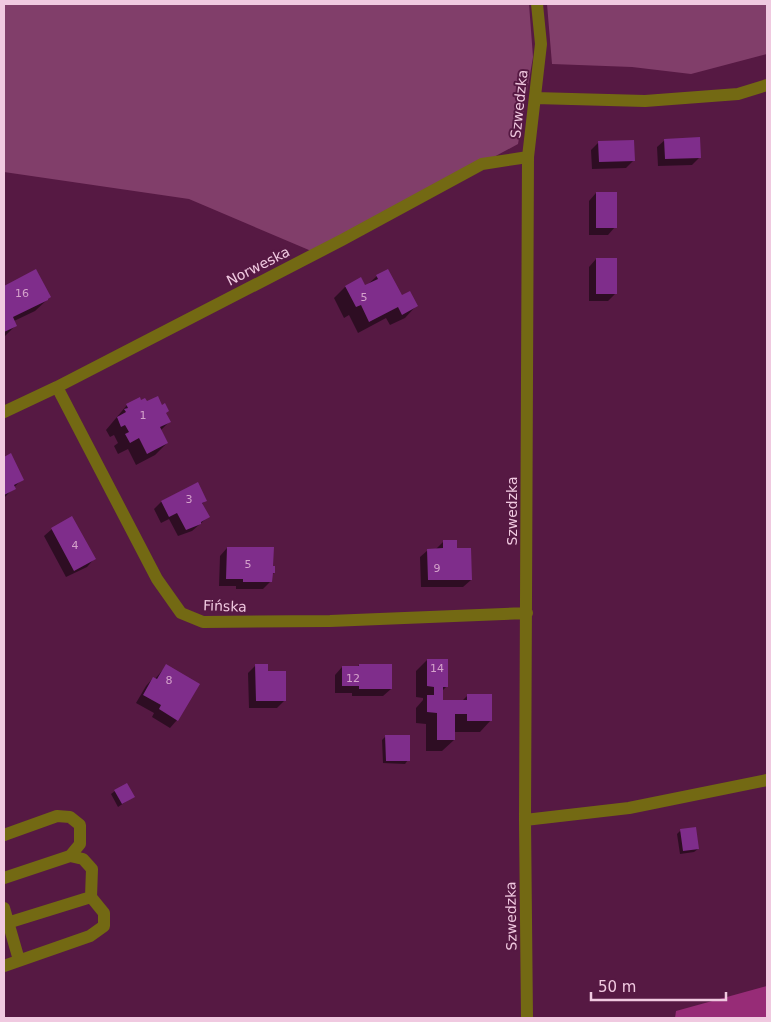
<svg xmlns="http://www.w3.org/2000/svg" width="771" height="1022" font-family="'DejaVu Sans',sans-serif">
<rect width="100%" height="100%" fill="#561943"/>
<path fill="#813e6a" d="M4 4H529L533 57 518 144 316 253 189 199 4 172Z
M547 4H767V54L691 74 632 67 552 64Z"/>
<path fill="#972c77" d="M767 986V1018H675L676 1011Z"/>
<path fill="#0007" d="M665 140 700 157 692 165 658 166 657 147Z
M599 142 634 160 626 168 592 169 591 150Z
M596 193 615 227 608 235H589V201Z
M596 259 615 294 608 301H589V267Z
M36 270 50 297 35 311 14 321 16 325 4 337V287Z
M377 276 401 297 416 306 405 318 390 325 386 318 358 333 349 315 344 318 334 298 345 287H365Z
M141 402 165 414 169 422 160 431 167 443 155 455 136 465 128 449 118 454 114 446 118 443 114 435 110 437 106 430 127 405Z
M10 455 22 479 4 498V458Z
M197 483 206 500 202 504 208 517 192 531 178 536 169 519 161 523 154 509 161 502Z
M52 529 94 559 87 567 66 577 44 536Z
M444 541 456 549 471 580 463 587H421L420 557 428 550 436 549Z
M227 548 271 567 274 573 271 575V581L263 589H236V586H219L220 556Z
M427 660 447 686 442 691V701H462L468 695 491 720 480 732H454V740L442 751H426V724L416 723V708L423 700V698L416 697V671Z
M256 665 267 672 285 700 277 708H249L248 673Z
M359 665 391 689 383 696H352V693H335V675L342 667H357Z
M166 666 177 720 170 728 152 717 154 713 136 703 146 686 153 678 155 679Z
M386 736 408 760 405 764 383 763 382 740Z
M115 791 133 797 118 807 111 794Z
M680 831 698 849 694 852 680 854 677 834Z"/>
<path fill="#7f2d8b" d="M700 137 701 158 665 159 664 139Z
M634 140 635 161 599 162 598 141Z
M596 192H617V228H596Z
M596 258H617V294H596Z
M36 269 51 297 48 299V300L13 317 17 326 4 332V286Z
M388 269 402 295 410 291 418 306 402 315 398 307 369 322 361 305 356 307 345 286 361 277 365 285 378 279 376 275Z
M158 396 162 405 165 403 169 411 166 413 171 422 160 427 168 443 147 454 139 438 130 443 125 434 129 432 125 425 121 427 117 417 126 412 124 409 128 408 126 404 140 397 141 400 145 398 147 401Z
M11 453 24 480 14 485 16 489 4 495V457Z
M198 482 207 501 202 503 210 517 201 522V524L186 530 177 513 169 517 161 501Z
M72 516 96 559 74 571 51 528Z
M443 540H457V548H471L472 580H428L427 549 443 548Z
M227 547H274L273 566H275V573H273L272 582H243V579H226Z
M427 659H448V687H443V700H467V694H492V721H467V714H455V740H437V713L427 712V695H434V687L427 686Z
M166 664 200 684 178 721 159 709 161 705 143 695 153 677 157 679Z
M255 664H268V671H286V701H256Z
M359 664H392V689H359V686H342V666H359Z
M385 735H410V761H386Z
M127 783 135 797 122 804 114 790Z
M696 827 699 849 683 851 680 829Z"/>
<g fill="none" stroke-linecap="round" stroke-linejoin="round">
<path stroke="#736913" stroke-width="12" d="M535 98 645 101 738 94 767 85
M57 387 157 579 181 613 203 622 330 621 527 613
M4 412 57 387 342 240 482 164 528 157
M525 820 629 808 767 780
M4 835 57 816 70 817 80 825V844L70 856 83 859 92 869 91 897
M4 878 70 856
M4 908 19 960
M4 924 91 897 104 913V926L90 936 4 966
M527 1018 525 820 528 157 541 44 537 4"/>
</g>
<g text-anchor="middle" stroke-width="4" stroke-linejoin="round" paint-order="stroke">
<g font-size="11" fill="#d4a2cb">
<text x="22" y="297">16</text>
<text x="364" y="301">5</text>
<text x="143" y="419">1</text>
<text x="189" y="503">3</text>
<text x="75" y="549">4</text>
<text x="248" y="568">5</text>
<text x="437" y="572">9</text>
<text x="437" y="672">14</text>
<text x="353" y="682">12</text>
<text x="169" y="684">8</text>
</g>
<g font-size="14" fill="#f0c9e0" stroke="#561943">
<text transform="translate(519 104) rotate(-84)" y="5">Szwedzka</text>
<text transform="translate(258 266) rotate(-27)" y="5">Norweska</text>
<text transform="translate(512 511) rotate(-90)" y="5">Szwedzka</text>
<text transform="translate(225 606) rotate(2)" y="5">Fińska</text>
<text transform="translate(511 916) rotate(-91)" y="5">Szwedzka</text>
</g>
</g>
<rect width="771" height="1022" fill="none" stroke="#f0c9e0" stroke-width="10"/>
<path d="M591 992v8h135v-8" fill="none" stroke="#f0c9e0" stroke-width="2.5"/>
<text x="598" y="992" font-size="15" fill="#f0c9e0" stroke="#561943" stroke-width="4" paint-order="stroke">50 m</text>
</svg>
